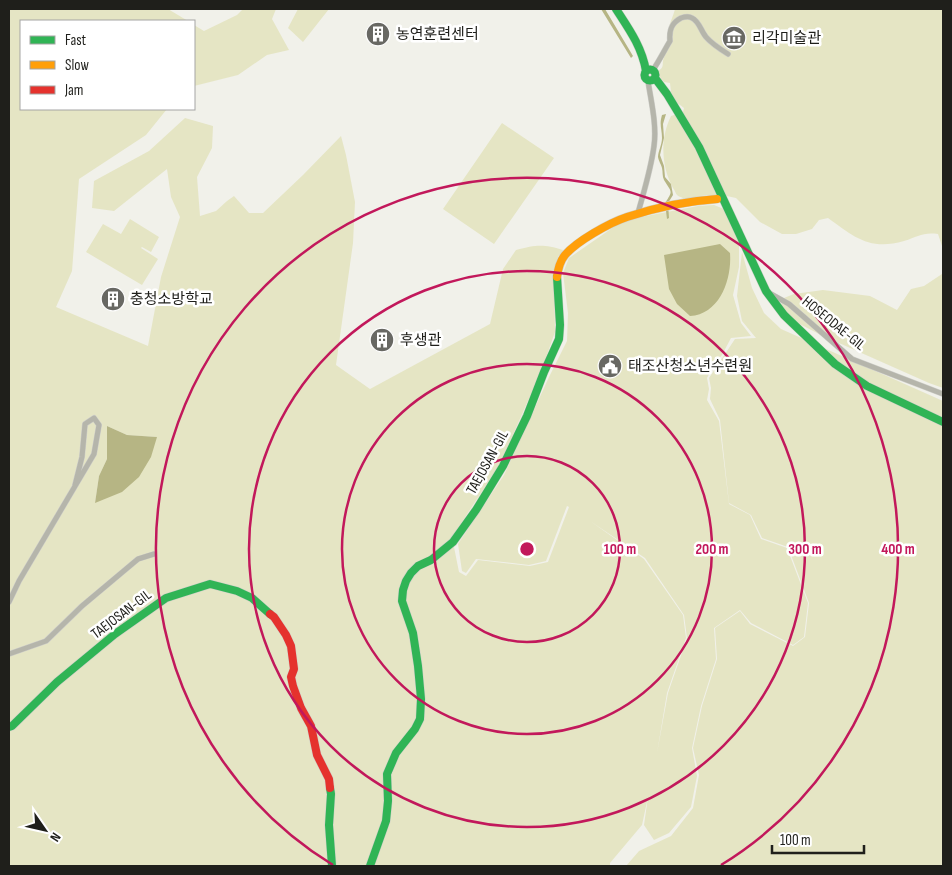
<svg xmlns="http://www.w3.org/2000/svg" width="952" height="875" font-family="'Sofia Sans Condensed','Noto Sans KR',sans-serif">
<rect width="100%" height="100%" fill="#f1f1ea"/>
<path fill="#e5e5c4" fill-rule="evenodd" d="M9 9H168L188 21H21V109H167L146 135 79 179 72 271 56 307 148 346 161 277 180 217 171 197 167 169 114 211 92 208 94 181 149 151 185 118 213 126 212 148 197 177 200 216 216 211 227 201 234 196 249 213H263L303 175 341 136 346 155 355 202 353 243 336 365 370 389 490 324 503 269 516 250C536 245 543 244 563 250L558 257 554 275 555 332 542 369 500 464 452 537 459 572 466 576 478 560 530 566 548 562 569 507 567 506 546 561 529 565 476 559 466 573 462 571 458 544 504 475 549 377 567 341 568 313 563 273 569 258 618 224 641 217 698 206 714 205 729 211 739 222V267L733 295 741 323 751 336 731 338 722 355 714 364 707 378 709 389 707 400 719 421 729 504 750 515 761 539 787 548 808 603 804 637 793 645 751 623 740 610 714 628 716 659 701 706 692 748 697 776 691 807 669 833 654 840 644 825 648 797 642 825 610 863V866H9ZM107 426 127 435 157 437 95 503 99 476 107 459ZM590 521 645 558 684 615 687 638 668 693 657 753 667 693 686 638 683 615 644 559Z
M243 9H276L272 19 289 50 267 55 238 75 194 86V25L204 31 237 15Z
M298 9H329L303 42 288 28Z
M675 9H943V249L938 234C922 232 918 237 904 241 870 251 854 237 828 218L819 220 812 229 796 234H782L760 222 736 198 722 195H707L684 199C682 197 679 197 677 195 675 193 675 190 673 188 661 166 660 138 671 116L683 112 684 108 676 102 672 101 670 83 664 82 656 72C666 67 661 65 664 57 665 53 668 49 671 45 663 34 672 21 675 9Z
M502 123 554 158 494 244 443 209Z
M130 219 159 237 151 252 142 247 141 248 158 259 142 285 86 252 103 224 121 234Z
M742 252 752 288 764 313 781 329 943 401V866H626L639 851 671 836 693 808 699 775 693 748 702 706 717 659 715 628 740 611 750 624 793 646 805 637 809 603 788 547 762 538 751 515 729 503 720 420 710 399 711 388 709 378 735 339 756 338 742 321 737 296Z
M943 271V388L929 383 821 335 788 318 779 309 784 298 794 294 823 290 870 296 897 310 911 289 924 286 942 274Z"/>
<path fill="#b6b584" d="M601 9H605L633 56 631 58Z
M666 114 663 124 664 138 660 155 664 166 665 177 671 184 673 195 668 203 669 218 667 219 665 203C674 190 671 192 664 180 662 176 663 172 662 168 661 164 659 162 658 157 658 151 662 145 662 138 662 129 659 125 662 115Z
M720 244 730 253C732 279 720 314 690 316L677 304 669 289 664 255Z
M107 426 127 435 157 437 151 457 139 477 122 492 95 503 99 476 107 459Z"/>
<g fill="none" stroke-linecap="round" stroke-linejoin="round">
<g stroke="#cfcfca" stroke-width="6">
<path id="street" d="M653 70C659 61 664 51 670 41 669 31 671 23 681 18 684 17 689 16 692 18 699 21 701 31 706 37 712 44 720 49 728 54
M638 213C644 191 651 169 654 146 657 125 651 101 648 81
M771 294 789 304 852 359 943 394
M9 602 19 581 94 454 99 425 94 418 85 424 82 457 75 485
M9 654 46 641 82 606 138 559 154 554"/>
</g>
<g stroke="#cfcfca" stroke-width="9">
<path id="fast" d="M616 9C629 29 642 47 646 71
M644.5 75a5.5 5.5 0 1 1 11 0a5.5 5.5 0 1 1-11 0Z
M655 78 667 94 699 147 766 291 784 315 835 364 867 386 943 422
M9 727 12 726 57 682 115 634 166 598 210 584 237 591 252 598 270 614
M330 788 331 794 329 825 332 866
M370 866 386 821 388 801 387 774 396 753 415 729 420 719 421 699 418 666 413 633 402 601 403 590 406 581 411 573 418 566 431 560 453 542 476 510 503 466 527 416 544 372 559 339 560 325 557 277"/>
</g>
<g stroke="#cfcfca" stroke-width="9">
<path id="slow" d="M557 277C558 269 560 261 565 255 577 241 609 223 627 217 654 208 688 201 717 199"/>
</g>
<g stroke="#cfcfca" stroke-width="9">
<path id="jam" d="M270 614 274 617 286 635 291 646 294 669 291 677 293 686 301 708 311 726 317 755 329 779 330 788"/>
</g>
<use href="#street" stroke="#b5b5ab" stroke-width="5"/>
<use href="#fast" stroke="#30b455" stroke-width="8"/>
<use href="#slow" stroke="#ff9f0a" stroke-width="8"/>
<use href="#jam" stroke="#e5322d" stroke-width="8"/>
</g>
<g fill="none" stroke="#c2185b" stroke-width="2.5">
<circle cx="527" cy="549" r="93"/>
<circle cx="527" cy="549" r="185"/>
<circle cx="527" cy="549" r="278"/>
<path d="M333 865A371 371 0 1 1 721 865"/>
</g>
<defs>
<g id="building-disc" transform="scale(1.25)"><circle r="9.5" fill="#686863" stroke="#fff"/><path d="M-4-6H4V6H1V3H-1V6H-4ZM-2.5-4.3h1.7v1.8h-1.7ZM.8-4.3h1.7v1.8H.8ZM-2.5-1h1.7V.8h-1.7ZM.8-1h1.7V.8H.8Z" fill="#fff"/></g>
<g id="museum-disc" transform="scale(1.25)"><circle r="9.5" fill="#686863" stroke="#fff"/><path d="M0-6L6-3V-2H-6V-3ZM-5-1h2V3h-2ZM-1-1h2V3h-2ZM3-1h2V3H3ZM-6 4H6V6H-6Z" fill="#fff"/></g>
<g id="civic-disc" transform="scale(1.25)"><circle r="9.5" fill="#686863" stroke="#fff"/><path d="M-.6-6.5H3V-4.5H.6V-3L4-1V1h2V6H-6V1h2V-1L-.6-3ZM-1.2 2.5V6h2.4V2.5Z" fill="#fff"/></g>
</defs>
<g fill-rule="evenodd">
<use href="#building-disc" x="378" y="34"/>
<use href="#museum-disc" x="734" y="38"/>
<use href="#building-disc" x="113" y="299"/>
<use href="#building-disc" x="382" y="340"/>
<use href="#civic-disc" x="610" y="366"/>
</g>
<g text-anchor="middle" stroke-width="5" stroke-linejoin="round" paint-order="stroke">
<g font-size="15" fill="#1f1f1b" stroke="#fff" text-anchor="start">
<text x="396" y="39">농연훈련센터</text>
<text x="752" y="43">리각미술관</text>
<text x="130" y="304">충청소방학교</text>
<text x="400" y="345">후생관</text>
<text x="628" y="371">태조산청소년수련원</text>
</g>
<g font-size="15" fill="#1f1f1b" stroke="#fff">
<text transform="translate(834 323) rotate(39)" y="5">HOSEODAE-GIL</text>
<text transform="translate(487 462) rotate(-61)" y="5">TAEJOSAN-GIL</text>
<text transform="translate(121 614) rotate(-37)" y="5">TAEJOSAN-GIL</text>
</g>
</g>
<circle cx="527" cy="549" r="8" fill="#c2185b" stroke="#fff" stroke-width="2.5"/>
<g font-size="15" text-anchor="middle" font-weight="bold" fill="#c2185b" stroke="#fff" stroke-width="5" stroke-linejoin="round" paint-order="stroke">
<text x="620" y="554">100 m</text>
<text x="712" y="554">200 m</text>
<text x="805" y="554">300 m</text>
<text x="898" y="554">400 m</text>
</g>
<rect width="952" height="875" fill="none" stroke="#1f1f1b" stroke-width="20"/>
<rect x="20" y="20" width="175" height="90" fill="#ffffff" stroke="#a5a5a4"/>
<rect x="30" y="36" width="25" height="8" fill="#30b455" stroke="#a5a5a4"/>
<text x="65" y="45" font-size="15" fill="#1f1f1b">Fast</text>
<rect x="30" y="61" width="25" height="8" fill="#ff9f0a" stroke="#a5a5a4"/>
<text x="65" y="70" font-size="15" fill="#1f1f1b">Slow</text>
<rect x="30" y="86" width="25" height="8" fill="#e5322d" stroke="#a5a5a4"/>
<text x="65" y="95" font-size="15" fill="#1f1f1b">Jam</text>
<g transform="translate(45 830) rotate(124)" stroke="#ffffff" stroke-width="4" paint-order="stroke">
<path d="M0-4L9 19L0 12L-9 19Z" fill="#1f1f1b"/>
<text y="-8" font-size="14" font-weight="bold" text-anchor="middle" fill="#1f1f1b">N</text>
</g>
<path d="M772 845v8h92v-8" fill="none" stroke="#1f1f1b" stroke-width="2.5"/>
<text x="780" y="845" font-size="15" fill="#1f1f1b" stroke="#ffffff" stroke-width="4" paint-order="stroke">100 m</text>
</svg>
